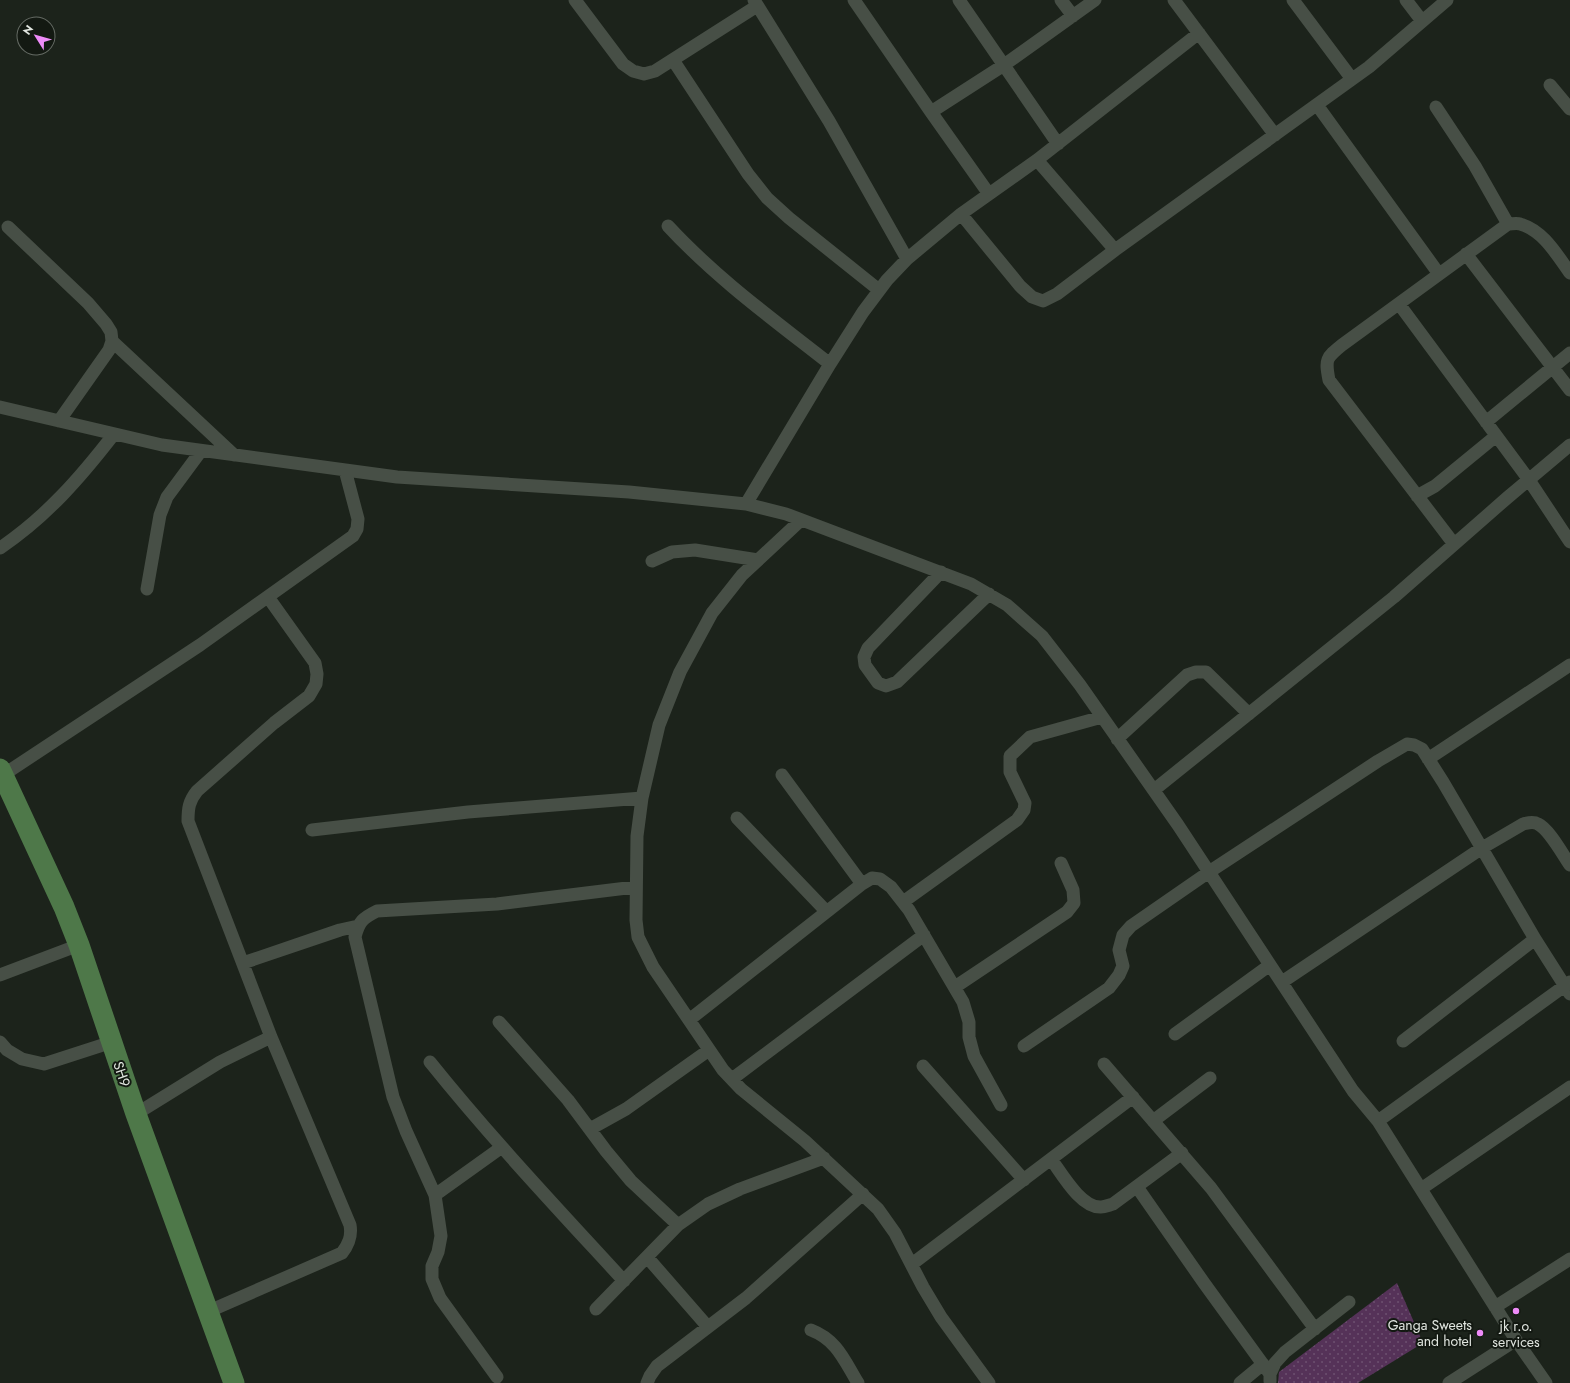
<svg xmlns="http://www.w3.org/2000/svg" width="1570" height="1383" font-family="Jost,sans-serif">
<defs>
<pattern id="park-dots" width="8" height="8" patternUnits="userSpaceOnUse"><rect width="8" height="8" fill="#553258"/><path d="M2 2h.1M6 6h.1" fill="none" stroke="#6d5070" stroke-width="1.8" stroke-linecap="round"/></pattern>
</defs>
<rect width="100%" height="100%" fill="#1c231b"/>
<path fill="url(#park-dots)" d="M1397 1283 1423 1343 1358 1383H1278L1279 1372Z"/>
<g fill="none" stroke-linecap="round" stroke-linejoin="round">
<path stroke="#474f46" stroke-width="13" d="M575 0 623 64 633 71 644 74 655 71 757 6
M754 0 829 121 907 259
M854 0 931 112 989 194
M959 0 1058 144
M1061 0 1073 16
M1174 0 1275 135
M1293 0 1352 79
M1406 0 1422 21
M673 60 748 174 767 198 789 218 879 290
M1550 85 1570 109
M1317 105 1439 274
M1436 107 1475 166 1508 224
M931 112 1004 65 1095 0
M1037 160 1199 33
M961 214 1020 286 1032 297 1043 301 1057 294 1115 250
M668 226C716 278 774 320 830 364
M8 227 88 303 106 324 111 332 112 341 109 350 59 421
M1466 254 1570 390
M1399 304 1529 480 1570 542
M112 341 234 455
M0 407 162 445 397 477 629 492 746 504 786 514 971 584 1007 605 1042 636 1080 685 1178 825 1353 1091 1378 1121 1516 1340 1546 1383
M1486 422 1570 353
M1417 496 1435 486 1496 436
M746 504 830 364 863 312 887 280 907 259 961 214 1037 160 1115 250 1369 67 1447 0
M801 520 742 575 712 613 680 672 659 725 642 798 637 836 636 920 638 937 653 967 723 1070 741 1089 805 1141 878 1209 895 1233 923 1287 941 1317 989 1383
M1454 544 1329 380C1325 359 1326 358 1342 345L1508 224C1512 224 1517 223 1520 224 1543 230 1557 255 1570 273
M0 548C46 517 80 478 114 434
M652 561 672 552 695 550 758 560
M941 572 868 648 864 657 865 665 878 683 886 686 897 682 989 594
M147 589 160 515 167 497 201 451
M1117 739 1187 675 1196 672H1206L1249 714
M1428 759 1570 665
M782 775 862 884
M0 777 200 645 353 536 357 529 358 519 345 470
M1154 790 1394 597 1507 498 1570 445
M737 818 826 911
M312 830 468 812 642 798
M903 902 1017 820 1024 810 1025 803 1010 772V756L1030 737 1102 717
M1535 939 1570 994
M243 963 340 930 358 926
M0 975 79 945
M1282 982 1482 848 1523 824C1528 823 1533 821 1538 824 1549 829 1563 855 1570 865
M955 987 1067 912 1074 903 1073 890 1061 863
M689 1020 862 884 872 878 880 879 891 887 909 910 963 1002 969 1022V1037L974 1056 1001 1105
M499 1022 568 1100 606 1151 631 1181 678 1225
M1175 1034 1270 965
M0 1042 7 1050 22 1059 44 1064 112 1042
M1024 1046 1109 988 1119 975 1123 966 1119 950 1123 935 1131 926 1209 872 1378 761 1407 744 1414 745 1422 749 1443 782 1535 939 1403 1041
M430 1062C491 1138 558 1209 624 1281
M1104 1064 1211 1188 1315 1329
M923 1066 1024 1180
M732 1079 924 935
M136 1114 220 1062 271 1037
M1153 1121 1210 1078
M1378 1121 1570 982
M590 1129 626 1109 709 1050
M1051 1159C1062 1174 1081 1208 1101 1207 1105 1207 1109 1205 1113 1204L1182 1153
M1137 1187 1204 1283 1270 1374
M1421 1189 1570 1087
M435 1195 502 1147
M647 1257 708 1327
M912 1264 1133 1097
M1495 1307 1570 1259
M596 1309 678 1225 708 1204 740 1189 824 1158
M207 1312 342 1253C349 1244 352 1236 350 1225L271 1037 188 821C188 808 189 801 197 791L274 723 309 696 316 684 317 674 315 663 268 597
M811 1330C837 1340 844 1360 858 1383
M497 1377 440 1298 432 1279V1266L438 1252 441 1236 435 1195 406 1131 393 1097 355 937C359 921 363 918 377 911L497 904 635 887
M1270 1381V1374L1275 1363 1285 1352 1349 1302
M647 1383 650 1376 657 1366 746 1298 863 1194
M1240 1383 1263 1364
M1449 1383 1516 1340"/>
<path stroke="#4e7849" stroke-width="21" d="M0 769 64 907 79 945 136 1114 234 1383"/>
</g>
<g fill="#ee8bf8" stroke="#131912" stroke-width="1.5">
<circle cx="1516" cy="1311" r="4"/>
<circle cx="1480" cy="1333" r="4"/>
</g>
<g text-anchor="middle" stroke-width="4" stroke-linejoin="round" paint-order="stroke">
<g font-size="14" fill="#e0e5df" stroke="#131912">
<text transform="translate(122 1074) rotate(71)" y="5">SH9</text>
</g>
<g font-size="14" fill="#e0e5df" stroke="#131912" text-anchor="end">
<text x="1472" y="1330">Ganga Sweets<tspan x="1472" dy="16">and hotel</tspan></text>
<text x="1516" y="1331" text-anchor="middle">jk r.o.<tspan x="1516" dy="16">services</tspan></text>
</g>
</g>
<g transform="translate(36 36) rotate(307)"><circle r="19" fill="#131912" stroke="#656b64"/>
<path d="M0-3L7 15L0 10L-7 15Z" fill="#ee8bf8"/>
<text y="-6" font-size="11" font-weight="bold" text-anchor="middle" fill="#e0e5df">N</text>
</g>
</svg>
